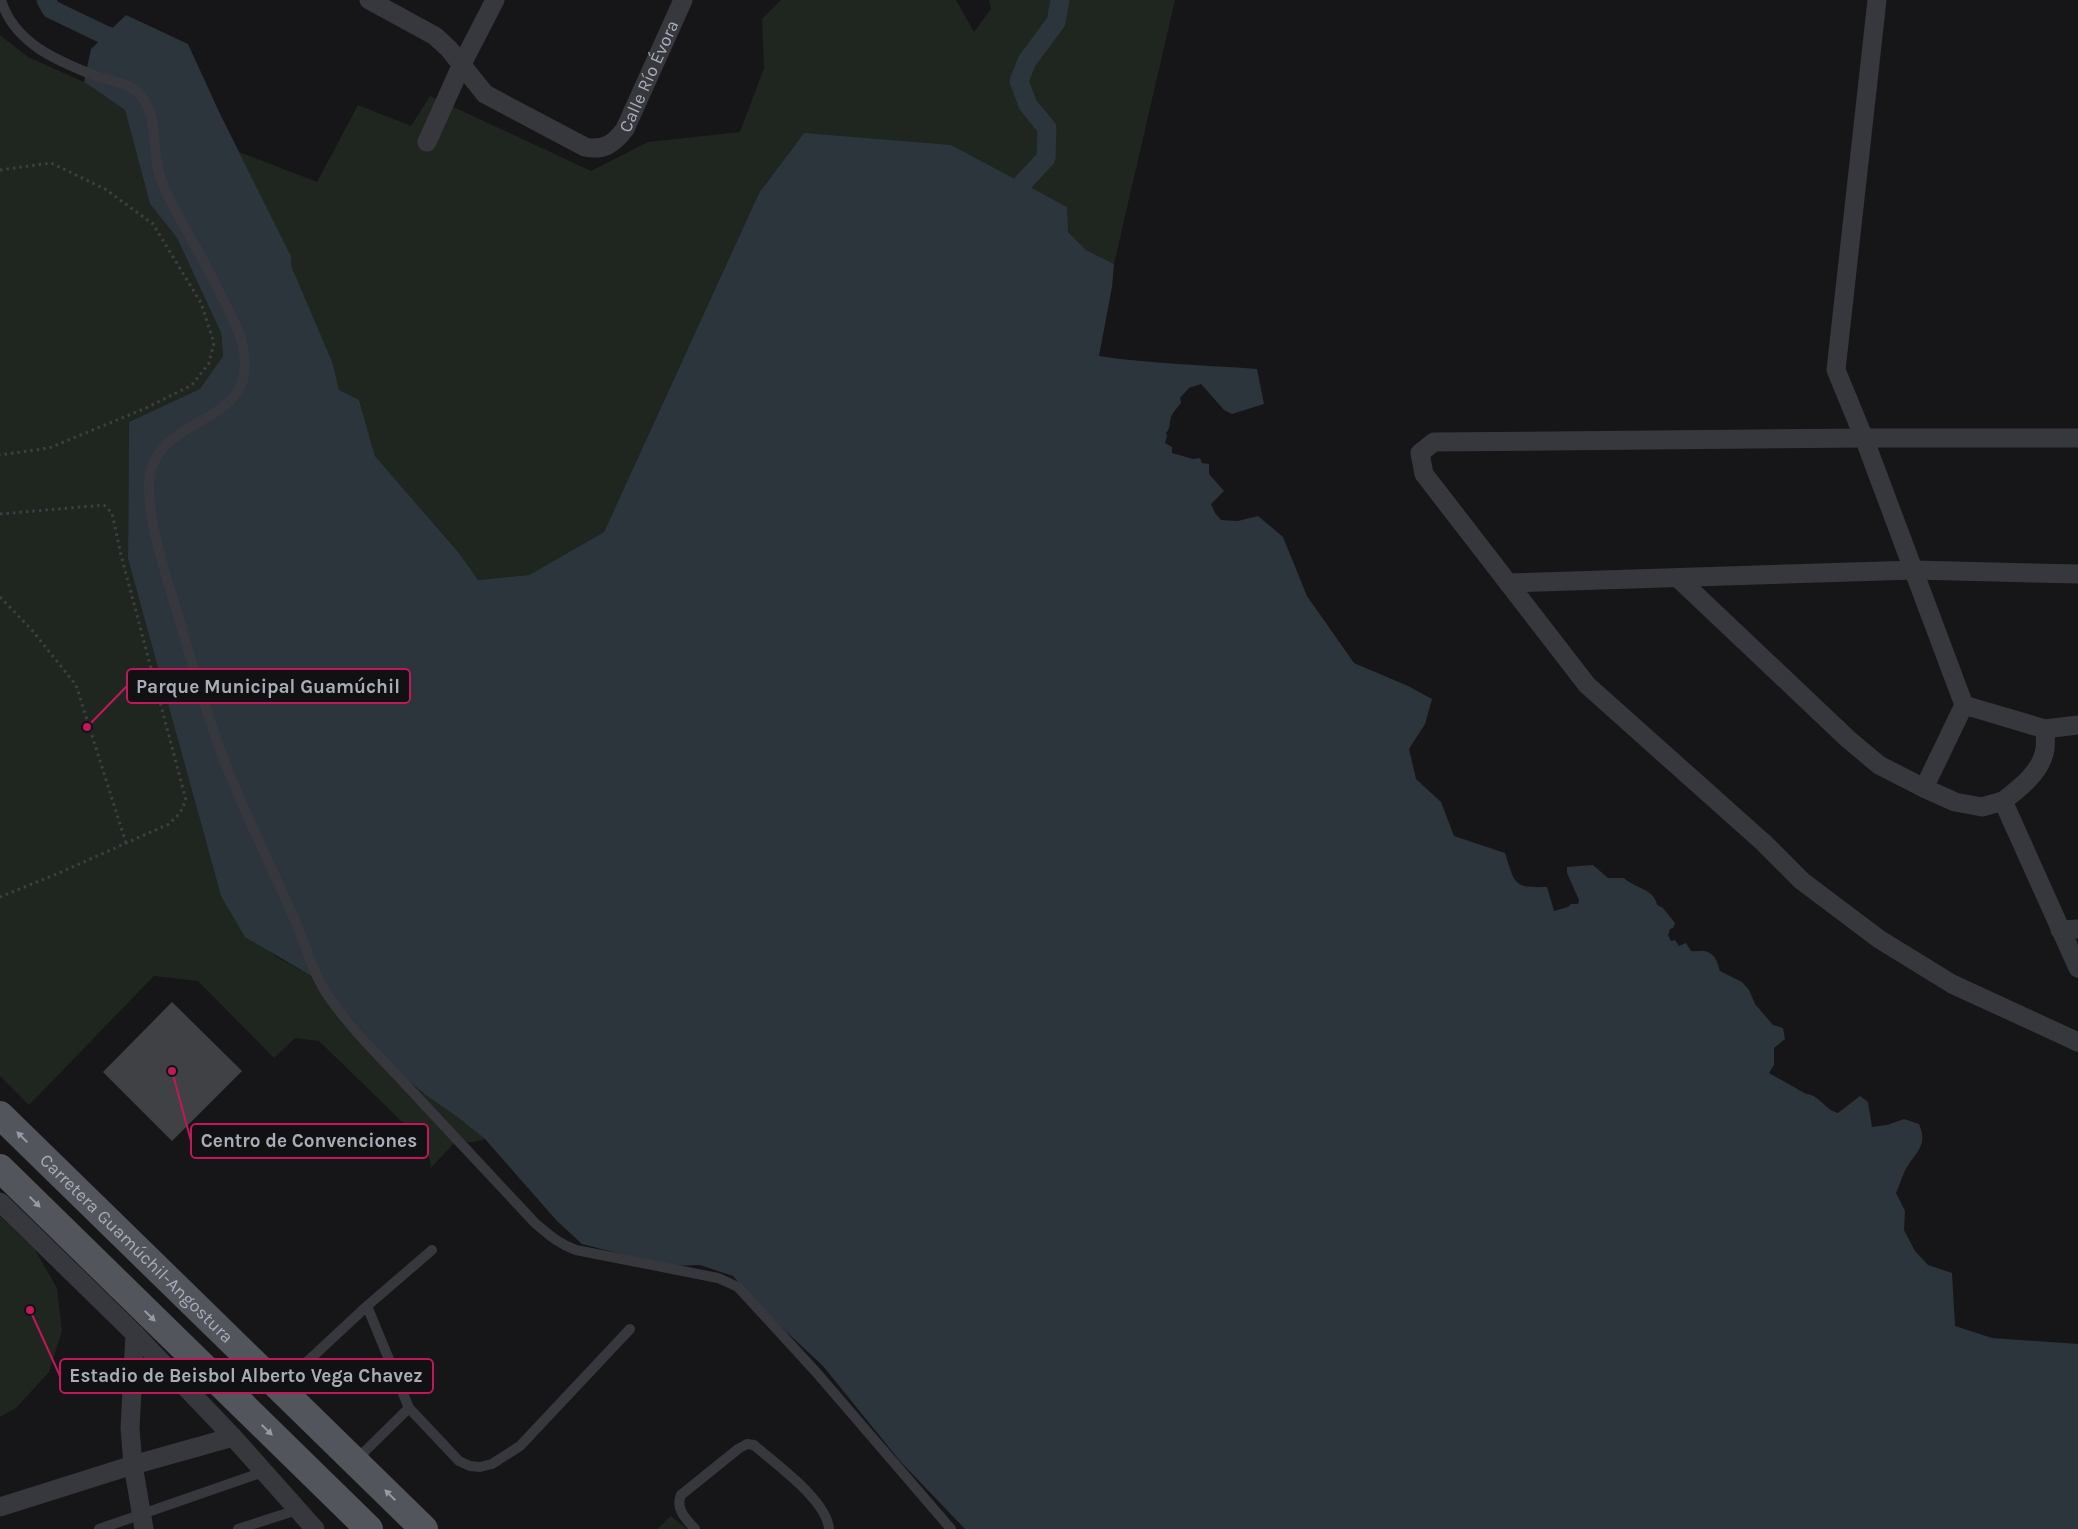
<svg xmlns="http://www.w3.org/2000/svg" width="2078" height="1529" font-family="Karla,sans-serif">
<rect width="100%" height="100%" fill="#161618"/>
<path fill="#1e261f" d="M781 0H956L974 32 991 9 989 0H1175L1114 264 1086 250 1068 232 804 133 759 193 604 532 529 575 477 580 459 553 375 456 359 400 326 383 295 323 291 256 239 152 317 182 358 105 411 126 430 96 591 171 648 142 740 132 764 68 762 19Z
M0 35 28 57 84 82 125 110 150 204 177 238 221 333 223 356 200 390 129 422 128 559 221 896 275 956 313 977 340 1005 398 1072 427 1096 456 1116 485 1139 474 1142 454 1143 431 1168 427 1146 319 1041 295 1038 274 1058 198 981 154 976 29 1105 0 1076Z
M0 1216 35 1250 57 1288 62 1331 49 1372 16 1408 0 1417Z
M671 1516 687 1529H657Z"/>
<path fill="#2c353c" d="M126 15 188 44 220 114 291 256 295 323 326 383 359 400 375 456 459 553 478 580 529 575 604 532 759 193 804 133 951 145 1067 207 1068 232 1086 250 1114 264 1112 287 1099 356C1151 364 1205 365 1257 369L1264 404 1232 414 1224 410 1201 384 1189 388 1180 398 1181 403C1177 408 1173 412 1171 417 1169 424 1171 427 1166 433L1167 436 1165 443 1172 447V453L1193 459 1200 458 1202 463 1209 464V474L1224 491 1211 504 1215 513 1221 520 1238 521 1258 516 1283 537 1307 596 1354 663 1408 686 1432 699 1425 724 1409 749 1416 779 1441 802 1454 836 1505 853C1515 884 1513 888 1547 887L1554 911 1568 907 1571 904H1578L1579 900 1567 873V867L1593 865 1608 878H1624C1634 888 1655 889 1657 905L1663 908 1675 923 1673 928 1670 929 1668 935 1671 941 1675 940 1679 946 1686 943 1691 951C1696 952 1700 950 1705 951 1716 954 1717 962 1720 971L1742 982 1749 990 1755 1004 1773 1025 1783 1028 1785 1039 1774 1048V1065L1769 1073 1806 1094C1820 1095 1825 1110 1838 1113L1860 1096 1868 1102 1872 1127 1887 1125 1904 1119 1919 1124C1928 1145 1917 1151 1907 1167 1902 1175 1900 1185 1896 1193L1905 1211 1904 1230 1915 1251 1928 1265 1952 1273 1955 1326 1992 1338 2078 1344V1529H965L900 1461 823 1366 764 1311 733 1276 700 1265 668 1266 582 1244 557 1221 485 1139 456 1116 427 1096 398 1072 340 1005 313 977 245 937 221 896 128 559 129 422 200 389 223 356 221 333 177 238 150 204 125 110 84 82 91 49Z"/>
<g fill="none" stroke-linecap="round" stroke-linejoin="round">
<path stroke="#2c353c" stroke-width="19" d="M46 0 51 9 105 35 130 43
M1006 201 1046 158 1047 128 1028 105 1019 81 1027 61 1056 22 1060 0
M283 271 323 365 334 409"/>
</g>
<path fill="#404145" d="M172 1002 242 1071 172 1141 103 1072Z"/>
<g fill="none" stroke-linecap="round" stroke-linejoin="round">
<path stroke="#3d3f44" stroke-width="3" stroke-dasharray="2.5 4" stroke-linecap="butt" d="M0 170 51 163 105 189 153 224 201 303 214 343 209 363 192 385 146 408 49 448 0 455
M0 514 104 505 112 513 121 555 186 800 180 813 169 824 59 873 0 897
M0 597 31 629 76 685 126 843"/>
<path stroke="#37383d" stroke-width="10" d="M1 0C14 43 57 61 96 76 109 81 126 82 137 92 160 112 151 150 160 176 169 202 184 226 197 249 208 269 218 289 228 309 232 318 237 327 240 336 271 433 150 407 149 486 149 525 165 572 176 609 189 652 201 695 216 738 237 799 267 856 293 916 305 942 312 973 329 997 352 1030 381 1058 408 1087 450 1132 493 1178 535 1223 549 1235 559 1244 576 1250L718 1278 738 1287 816 1372 951 1529
M367 1306 409 1408 459 1461 470 1466 480 1467 492 1464 520 1446 630 1329
M280 1387 367 1306 432 1250
M356 1460 409 1408
M99 1529 263 1472
M238 1529 297 1510
M695 1529C686 1519 675 1509 681 1495L738 1449 747 1444 754 1445C775 1464 827 1500 829 1529"/>
<g stroke="#37383d" stroke-width="19">
<path id="s1" d="M369 0 435 36 449 49 485 94 585 147C603 151 614 144 625 129L683 0"/>
<path d="M1877 0 1836 370 1864 438 1964 705 1924 788 1955 802 1982 807 2003 801 2078 968"/>
<path d="M427 142 462 64 495 0"/>
<path d="M2078 438H1864L1434 442 1420 453 1424 474 1587 685 1764 843 1802 881 1879 939 1952 984 2078 1042"/>
<path d="M1678 578 1848 739 1879 765 1924 788"/>
<path d="M1508 583 1914 570 2078 574"/>
<path d="M1964 705 2045 729 2078 725"/>
<path d="M2003 801C2020 788 2042 771 2045 749 2046 743 2045 735 2045 729"/>
<path d="M2060 930 2078 929"/>
<path d="M0 1202 135 1334 233 1437 315 1529"/>
<path d="M135 1334 130 1428 133 1465 144 1529"/>
<path d="M0 1507 133 1465 233 1437"/>
</g>
<g stroke="#53555c" stroke-width="28">
<path id="s2" d="M0 1115 424 1529"/>
<path d="M0 1168 369 1529"/>
</g>
</g>
<defs><path id="oneway-solid" d="M-6-.8H1V-3.2L6.5 0L1 3.2V.8H-6Z" transform="scale(1.25)"/></defs>
<g fill="#979ba6">
<use href="#oneway-solid" transform="translate(22 1137) rotate(-135)"/>
<use href="#oneway-solid" transform="translate(35 1202) rotate(45)"/>
<use href="#oneway-solid" transform="translate(150 1316) rotate(44)"/>
<use href="#oneway-solid" transform="translate(267 1430) rotate(44)"/>
<use href="#oneway-solid" transform="translate(390 1495) rotate(-135)"/>
</g>
<g text-anchor="middle" stroke-width="4.5" stroke-linejoin="round" paint-order="stroke">
<g font-size="18" fill="#a8adb8" stroke="#111113">
<text dy="6" stroke="none"><textPath href="#s1" startOffset="370">Calle Río Évora</textPath></text>
<text dy="6" stroke="none"><textPath href="#s2" startOffset="191">Carretera Guamúchil-Angostura</textPath></text>
</g>
</g>
<path fill="none" stroke="#c2185b" stroke-width="2" d="M87 727L127 686M172 1071L191 1141M30 1310L60 1376"/>
<g fill="#c2185b" stroke="#111113" stroke-width="2">
<circle cx="87" cy="727" r="5"/>
<circle cx="172" cy="1071" r="5"/>
<circle cx="30" cy="1310" r="5"/>
</g>
<g fill="#111113" stroke="#c2185b" stroke-width="2">
<rect x="127" y="669" width="283" height="34" rx="5"/>
<rect x="191" y="1124" width="237" height="34" rx="5"/>
<rect x="60" y="1359" width="373" height="34" rx="5"/>
</g>
<g font-size="19" text-anchor="middle" font-weight="bold" fill="#a8adb8">
<text x="268" y="693">Parque Municipal Guamúchil</text>
<text x="309" y="1147">Centro de Convenciones</text>
<text x="246" y="1382">Estadio de Beisbol Alberto Vega Chavez</text>
</g>
</svg>
